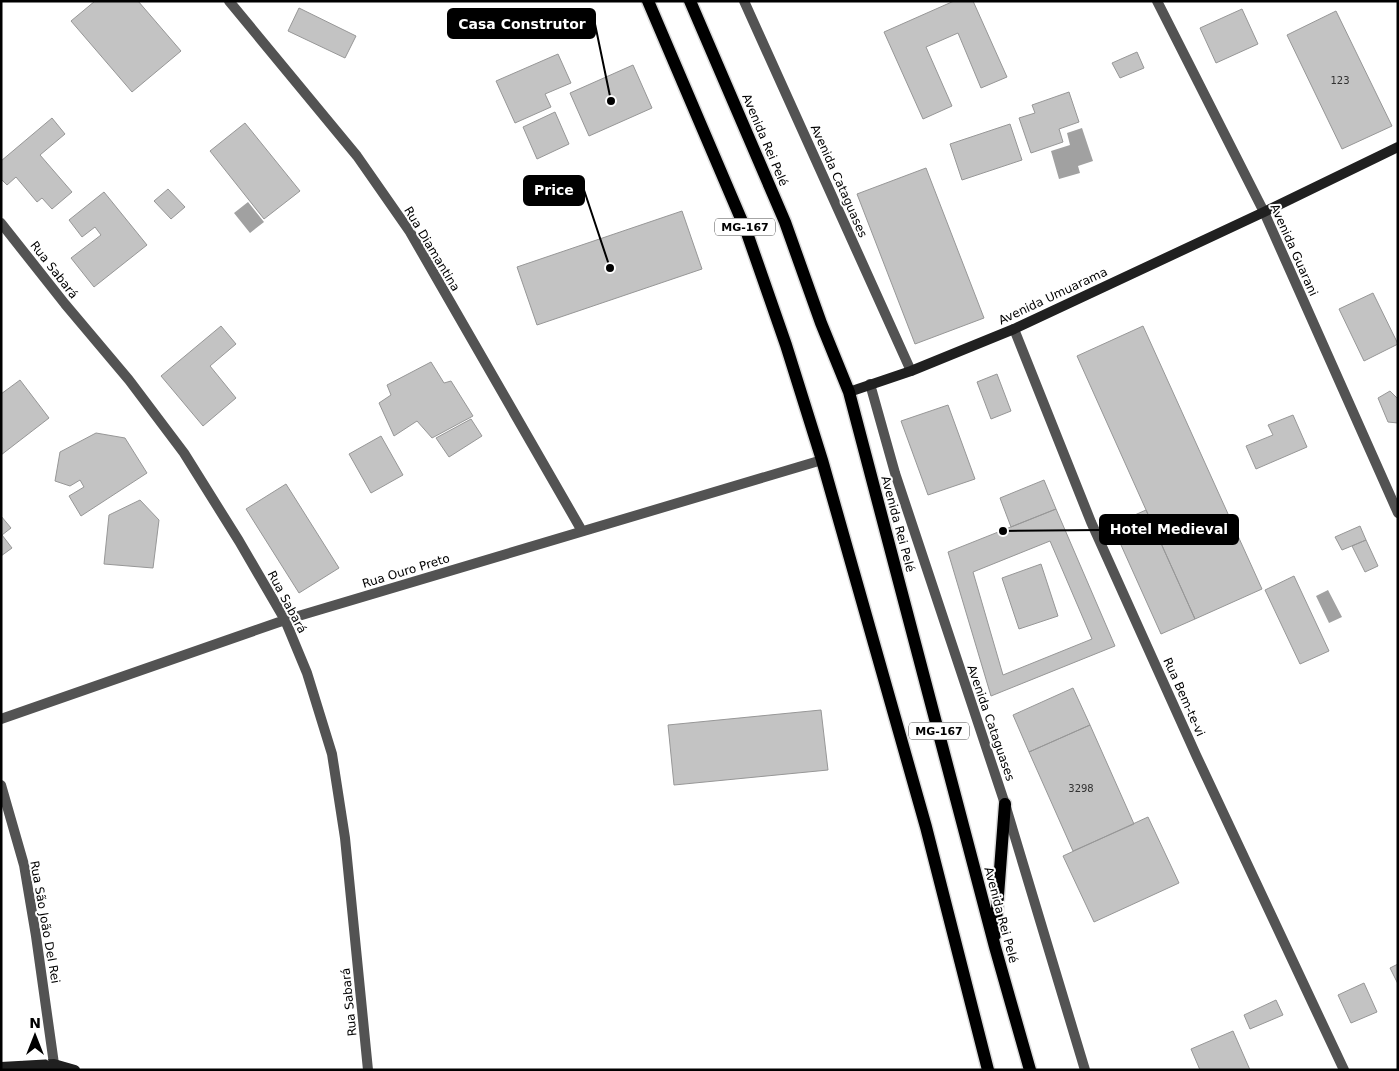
<svg xmlns="http://www.w3.org/2000/svg" width="1399" height="1071" font-family="'DejaVu Sans',sans-serif">
<rect width="100%" height="100%" fill="#fff"/>
<path fill="#a1a1a1" d="M1082 128 1093 161 1078 166 1080 173 1059 179 1051 151 1070 145 1067 133Z
M248 202 264 222 250 233 234 213Z
M1328 590 1342 617 1329 623 1316 596Z"/>
<path fill="#c3c3c3" stroke="#979797" fill-rule="evenodd" d="M95 1H138L181 51 132 92 71 21Z
M954 1H973L1007 77 981 88 958 33 926 47 952 106 923 119 884 32Z
M299 8 356 36 345 58 288 31Z
M1242 9 1258 44 1216 63 1200 28Z
M1336 11 1392 126 1342 149 1287 35Z
M1137 52 1144 68 1120 78 1112 63Z
M558 54 571 83 545 94 551 107 515 123 496 81Z
M633 65 652 108 589 136 570 93Z
M1069 92 1079 122 1059 129 1063 142 1031 153 1019 118 1035 113 1032 105Z
M555 112 569 144 537 159 523 127Z
M52 118 65 134 40 155 72 192 52 209 42 198 37 202 16 177 7 185 1 179V161Z
M245 123 300 191 264 219 210 151Z
M1010 124 1022 160 962 180 950 144Z
M926 168 984 318 915 344 857 194Z
M168 189 185 207 171 219 154 201Z
M104 192 147 245 94 287 71 258 101 235 95 227 82 237 69 220Z
M682 211 702 269 537 325 517 267Z
M1373 293 1398 344 1364 361 1339 309Z
M221 326 236 344 210 366 236 398 203 426 161 376Z
M1143 326 1262 589 1195 619 1077 356Z
M431 362 444 383 451 381 473 416 432 438 417 421 394 436 379 403 391 395 387 385Z
M997 374 1011 411 991 419 977 382Z
M20 380 49 418 1 455V394Z
M1390 391 1398 399V423L1388 422 1378 398Z
M948 405 975 479 928 495 901 421Z
M1293 415 1307 447 1256 469 1246 446 1273 435 1268 425Z
M471 419 482 436 449 457 436 438Z
M96 433 125 438 147 473 81 516 69 496 84 487 80 480 70 486 55 481 60 452Z
M381 436 403 475 371 493 349 454Z
M1044 480 1056 509 1011 527 1000 498Z
M286 484 339 568 299 593 246 509Z
M140 500 159 520 153 568 104 564 109 515Z
M1056 509 1115 646 991 696 948 552ZM1050 541 1092 639 1003 675 973 572Z
M1146 510 1195 619 1161 634 1112 525Z
M1 516 11 528 2 535 12 548 1 556Z
M1360 526 1366 540 1342 550 1335 537Z
M1366 540 1378 566 1365 572 1352 546Z
M1041 564 1058 616 1019 629 1002 578Z
M1294 576 1329 651 1300 664 1265 590Z
M1073 688 1090 725 1029 752 1013 715Z
M821 710 828 770 674 785 668 725Z
M1090 725 1134 824 1073 851 1029 752Z
M1148 817 1179 883 1094 922 1063 856Z
M1398 964V984L1390 968Z
M1364 983 1377 1012 1351 1023 1338 995Z
M1276 1000 1283 1015 1250 1029 1244 1015Z
M1233 1031 1250 1070H1200L1191 1049Z"/>
<g fill="none" stroke-linecap="round" stroke-linejoin="round">
<g stroke="#dbdbdb" stroke-width="15">
<path id="primary" d="M648 1 747 233 786 345 822 460 926 827 988 1070
M690 1 785 222 821 323 849 392 995 947 1030 1070
M995 935 1005 804"/>
</g>
<path stroke="#535353" stroke-width="10" d="M229 1 357 156 410 232 582 531
M744 1 911 371
M1157 1 1264 212 1398 513
M1 223 65 304 129 380 184 453 239 541 285 620 307 673 332 754 345 838 368 1070
M1014 329 1091 522 1196 755 1344 1070
M870 384 895 473 1005 804 1085 1070
M1 719 285 620 822 460
M1 785 24 865 36 936 54 1064"/>
<path stroke="#202020" stroke-width="10" d="M849 392 911 371 1014 329 1264 212 1398 147
M1 1067 54 1064 75 1070"/>
<use href="#primary" stroke="#000" stroke-width="12"/>
</g>
<g text-anchor="middle" stroke-width="4" stroke-linejoin="round" paint-order="stroke">
<g font-size="10" fill="#313131">
<text x="1340" y="84">123</text>
<text x="1081" y="792">3298</text>
</g>
<g fill="#fff" stroke="#4c4c4c" stroke-width="1">
<rect x="715" y="218.5" width="60" height="17" rx="4"/>
<rect x="909" y="722.5" width="60" height="17" rx="4"/>
</g>
<g font-size="11" font-weight="bold" fill="#000">
<text x="745" y="231">MG-167</text>
<text x="939" y="735">MG-167</text>
</g>
<g font-size="12" fill="#000" stroke="#fff">
<text transform="translate(765 140) rotate(67)" y="4">Avenida Rei Pelé</text>
<text transform="translate(839 181) rotate(66)" y="4">Avenida Cataguases</text>
<text transform="translate(432 249) rotate(59)" y="4">Rua Diamantina</text>
<text transform="translate(1294 250) rotate(66)" y="4">Avenida Guarani</text>
<text transform="translate(54 270) rotate(52)" y="4">Rua Sabará</text>
<text transform="translate(1053 296) rotate(-25)" y="4">Avenida Umuarama</text>
<text transform="translate(898 524) rotate(75)" y="4">Avenida Rei Pelé</text>
<text transform="translate(406 571) rotate(-17)" y="4">Rua Ouro Preto</text>
<text transform="translate(287 602) rotate(62)" y="4">Rua Sabará</text>
<text transform="translate(1184 697) rotate(66)" y="4">Rua Bem-te-vi</text>
<text transform="translate(991 723) rotate(71)" y="4">Avenida Cataguases</text>
<text transform="translate(1001 915) rotate(75)" y="4">Avenida Rei Pelé</text>
<text transform="translate(45 922) rotate(80)" y="4">Rua São João Del Rei</text>
<text transform="translate(349 1002) rotate(-96)" y="4">Rua Sabará</text>
</g>
</g>
<path fill="none" stroke="#000" stroke-width="2" d="M611 101L595 24M610 268L584 190M1003 531L1100 530"/>
<g fill="#000" stroke="#fff" stroke-width="2">
<circle cx="611" cy="101" r="5"/>
<circle cx="610" cy="268" r="5"/>
<circle cx="1003" cy="531" r="5"/>
</g>
<g fill="#000" stroke="#000" stroke-width="2">
<rect x="448" y="9" width="147" height="29" rx="5"/>
<rect x="524" y="176" width="60" height="29" rx="5"/>
<rect x="1100" y="515" width="138" height="29" rx="5"/>
</g>
<g font-size="14" text-anchor="middle" font-weight="bold" fill="#fff">
<text x="522" y="29">Casa Construtor</text>
<text x="554" y="195">Price</text>
<text x="1169" y="534">Hotel Medieval</text>
</g>
<rect width="1399" height="1071" fill="none" stroke="#000000" stroke-width="5"/>
<g transform="translate(35 1036)" stroke="#ffffff" stroke-width="4" paint-order="stroke">
<path d="M0-4L9 19L0 12L-9 19Z" fill="#000000"/>
<text y="-8" font-size="14" font-weight="bold" text-anchor="middle" fill="#000000">N</text>
</g>
</svg>
